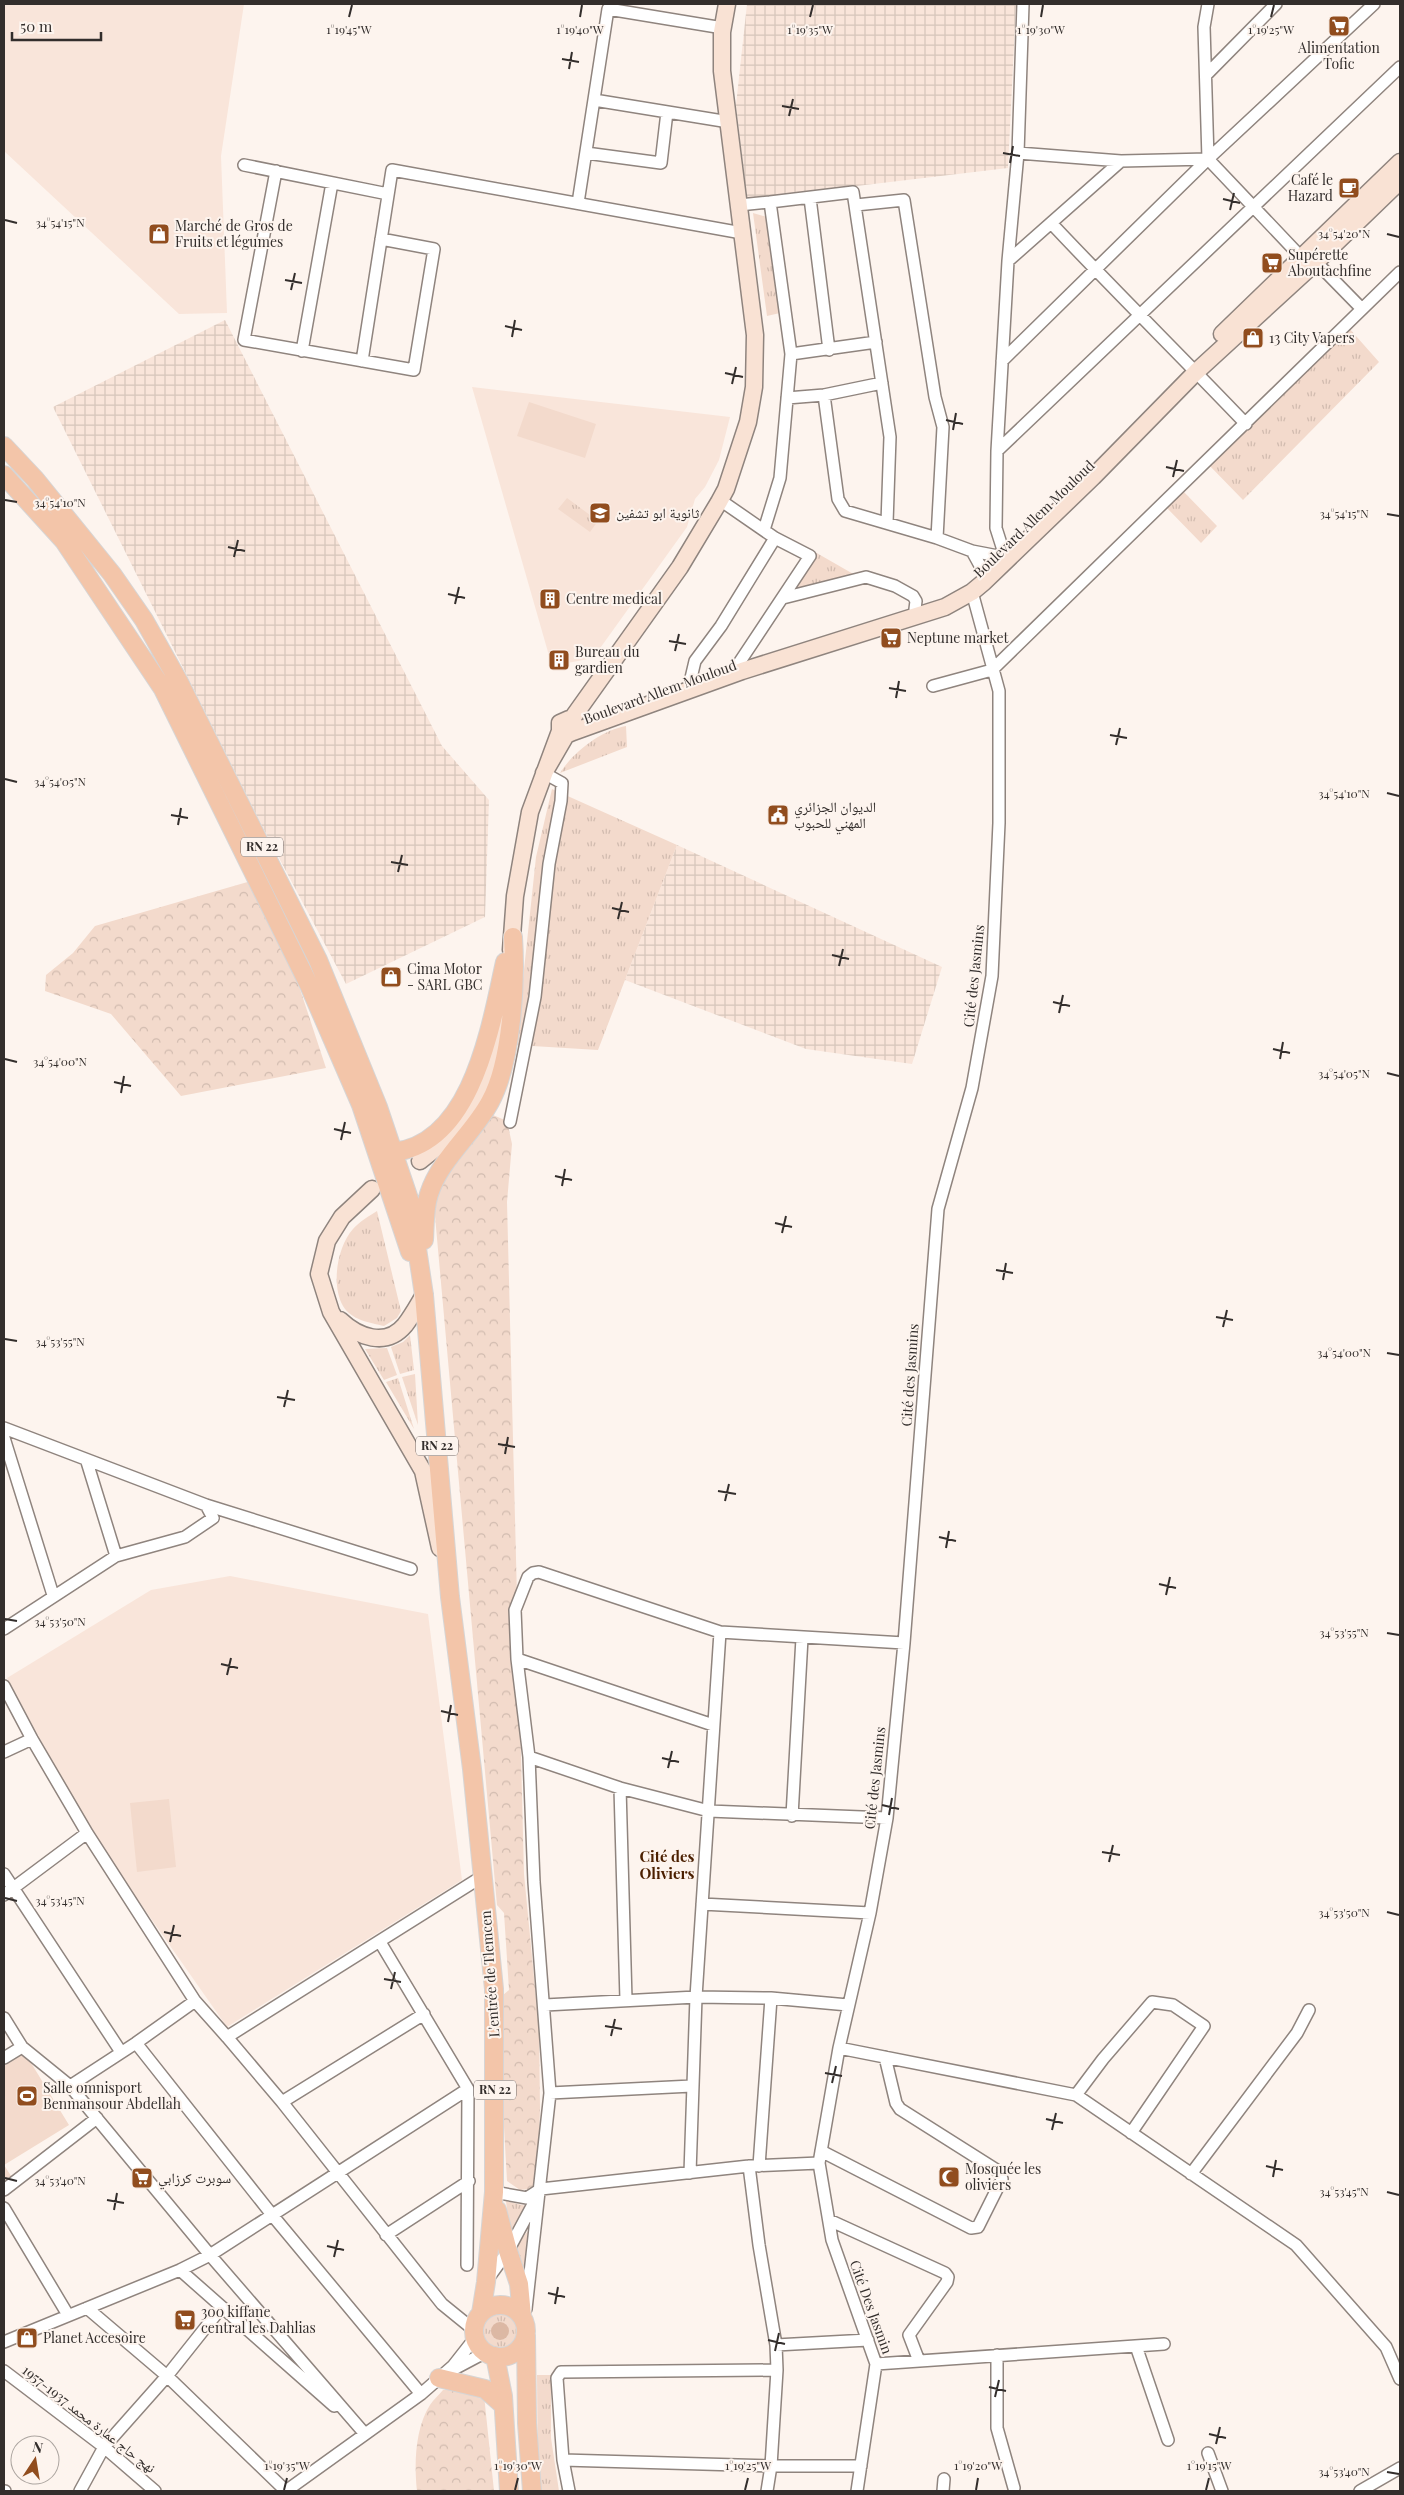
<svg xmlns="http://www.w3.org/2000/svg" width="1404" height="2495" font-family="'Playfair Display','Noto Naskh Arabic',serif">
<defs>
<pattern id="industrial-grid" width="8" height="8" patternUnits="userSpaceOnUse" patternTransform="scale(1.25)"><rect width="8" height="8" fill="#f9e5da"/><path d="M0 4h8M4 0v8" fill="none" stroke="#d6c5bb"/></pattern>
<pattern id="grass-tufts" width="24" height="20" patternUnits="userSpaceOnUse" patternTransform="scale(1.25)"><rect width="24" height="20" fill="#f3dacc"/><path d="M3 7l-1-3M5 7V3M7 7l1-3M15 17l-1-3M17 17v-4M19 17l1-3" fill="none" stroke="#d1bbaf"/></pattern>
<pattern id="park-crowns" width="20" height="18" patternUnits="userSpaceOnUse" patternTransform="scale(1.25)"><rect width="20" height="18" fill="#f3dacc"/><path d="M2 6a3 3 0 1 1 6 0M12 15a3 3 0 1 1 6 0" fill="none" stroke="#d1bbaf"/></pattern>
</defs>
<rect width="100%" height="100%" fill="#fdf4ee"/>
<path fill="#f9e5da" d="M4 4H244L221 156 227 313 179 314 4 151Z
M472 387 730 417 719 460 705 487 695 499 687 527 593 658 552 666Z
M230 1576 428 1614 462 1880 227 2027 91 1833 7 1678 151 1590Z"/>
<path fill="url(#industrial-grid)" d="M747 4H1016L1008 168 747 199 736 105Z
M225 320 442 746 489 800 485 917 346 984 262 826 53 407Z
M677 845 942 967 912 1064 806 1049 625 980Z"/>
<path fill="url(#grass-tufts)" d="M753 213 767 217 780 313 767 316Z
M1348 327 1379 362 1243 500 1207 463Z
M1183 491 1217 526 1201 543 1166 507Z
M567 498 598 521 590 532 558 509Z
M815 552 855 575 794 590Z
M626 726 627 747 560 773C573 752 602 730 626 726Z
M552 789 677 845 598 1050 516 1045 536 857Z
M377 1211 401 1311 397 1318 384 1326C371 1323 351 1320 343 1306 331 1285 337 1247 353 1229 359 1222 369 1216 377 1211Z
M410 1335 414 1370 400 1374 391 1347 403 1342Z
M387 1348 397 1375 384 1380 365 1349Z
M415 1374 418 1425 402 1377Z
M398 1378 414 1429 386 1382Z
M506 2201 526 2206 512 2230 509 2229Z
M528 2231 524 2273 513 2249Z
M481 2332a19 19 0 1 1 38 0a19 19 0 1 1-38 0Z
M537 2375H551V2438L559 2491H538Z"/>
<path fill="url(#park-crowns)" d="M251 881 297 980 326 1068 181 1096 111 1014 45 991 46 975 73 953 95 926Z
M493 1115 507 1121 512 1144 507 1202 524 1874 539 2029 540 2107 538 2185 530 2189 520 2190 507 2181 497 2000 509 1990 504 1913 497 1905 434 1205 445 1178Z
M443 2390H467L484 2395 494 2491H417C414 2465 415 2428 430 2405 433 2400 439 2395 443 2390Z"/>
<path fill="#f3dacc" d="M529 402 596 424 585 458 517 436Z
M169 1799 176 1867 137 1872 130 1803Z
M25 2053 69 2125 4 2165 13 2179 4 2185V2066Z"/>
<path fill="#dcb8a4" d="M491 2331a9 9 0 1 1 18 0a9 9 0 1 1-18 0Z"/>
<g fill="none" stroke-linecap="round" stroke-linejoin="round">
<g stroke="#8f847e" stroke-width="14">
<path id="street" d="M1208 4 1204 27 1208 159 1301 257 1316 262 1362 309
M1207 74 1276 4
M594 100 729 122
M586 153 661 163 667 112
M1018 153 1121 161 1208 159
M244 165 388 194
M276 171 244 340 414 370 434 249 381 239
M810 198 829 350
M578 203 608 9 723 28
M739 205 770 202
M856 205 904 200 935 397 943 427 937 538
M1052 224C1116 292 1182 357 1246 424
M1008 261 1121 161
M302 351 332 183
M791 354 876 342
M362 361 392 170 742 233
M1002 361 1208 159 1374 4
M824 395 838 499 845 511 937 538 972 551 998 556
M787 398 824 395 882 383
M997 451 1400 67
M720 500 775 538 810 556 739 663
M764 530 780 478 791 354 770 202 853 192 890 437 887 523
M1003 550 996 528 997 451 1008 261 1018 153 1023 4
M972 551 983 571
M783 598 866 577 895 586 913 596 916 601 915 609
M691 678 695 661 721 626 775 538
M933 686 992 670 1400 272
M510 1122 535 997 549 864 561 801 562 783 544 773
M4 1428 206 1505 411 1569
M4 1438 53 1595
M87 1462 116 1556
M4 1629 116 1556 185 1537 213 1518 206 1505
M517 1659 713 1725
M4 1686 32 1739 87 1833 195 2001 227 2037 483 1876
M4 1752 32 1739
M529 1757 620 1788 709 1811 887 1818
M620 1788 626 2000
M792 1816 802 1638
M4 1874 121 2052
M4 1895 87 1833
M702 1904 870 1913
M380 1942 468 2089 467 2265
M545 2005 696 1997 771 1998 848 2005
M4 2018 22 2047 70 2086 210 2255 365 2434
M227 2037 282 2102 442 2304 474 2330
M136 2043 273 2216 421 2394
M839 2048 1076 2095 1296 2245 1386 2347 1400 2379
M4 2058 22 2047
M70 2086 136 2043 195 2001
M550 2093 692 2086
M1076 2095 1103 2059 1152 2002 1173 2005 1204 2026 1131 2133
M282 2102 424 2014
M821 2151 971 2228 978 2227 1002 2179 998 2171 900 2109 896 2103 885 2057
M749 2166 759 2245 776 2345 777 2370
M759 2166 771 1998
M690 2173 696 1997 720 1632
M1191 2174 1297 2033 1309 2010
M4 2190 97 2118
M494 2192 527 2198 541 2189 749 2166 819 2163
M4 2208 68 2315
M829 2220 945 2273 948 2277 947 2282 909 2335 919 2361
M386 2235 469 2181
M180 2270 334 2406
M487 2280 508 2251 538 2195
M87 2308 167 2376 286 2491
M526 2309 550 2093 534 1882 529 1757 517 1659 515 1610 528 1577 533 1573 539 1572 720 1632 904 1643
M4 2342 180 2270 210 2255 468 2089
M776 2345 868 2340
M1136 2346 1168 2440
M997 2355V2428L1014 2488
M876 2364 1164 2344
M454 2369 486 2352
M4 2371 104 2447 155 2491
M1208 2453 1222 2491
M563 2460 771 2466H861
M4 2491H5
M80 2491 104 2447 167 2376 221 2308
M286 2491 421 2394 453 2366 475 2338
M569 2491 563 2460 557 2378 561 2372 777 2370 771 2466 767 2491
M857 2491 876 2364 832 2240 819 2163 839 2048 870 1913 887 1818 904 1643 938 1209 972 1088 992 976 999 823V691L972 592
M943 2491 944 2479
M1360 2491 1400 2468"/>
</g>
<g stroke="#8f847e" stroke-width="19">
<path id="secondary" d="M1222 334 1400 162
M571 720 680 567 719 502 726 489 748 422 754 387 755 335 722 71V32L727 4
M544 773 566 735 573 732 742 671 945 607 972 592 984 582 1093 477 1196 372 1316 262 1400 181
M511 950 515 896 530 812 560 731V723L569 719 574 723 575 727
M420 1161C482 1113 493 1071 505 996
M372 1189 342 1217 327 1241 319 1274 331 1312 423 1471 440 1548
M340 1320C358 1337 386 1348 405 1325 412 1316 418 1305 424 1295"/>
</g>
<g stroke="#d6d5d5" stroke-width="20">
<path id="primary" d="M4 446 35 479 112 574 144 620 179 682 318 960 378 1107 410 1202 424 1295 450 1597 472 1769 494 1989V2192L486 2282 481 2313
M4 475 64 541 163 689 309 985 361 1105 410 1252
M393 1152C473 1144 491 1024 505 962
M424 1240C425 1224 424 1209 429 1194 440 1159 473 1134 490 1102 512 1062 516 982 513 937
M497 2210 508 2251 519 2284 522 2316
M474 2331a26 26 0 1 1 52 0a26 26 0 1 1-52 0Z
M526 2335 527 2423 532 2491
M495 2356 503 2396 509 2491
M439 2378 485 2389 503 2405"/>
</g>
<use href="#street" stroke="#fff" stroke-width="11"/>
<use href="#secondary" stroke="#f9e2d4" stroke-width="16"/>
<use href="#primary" stroke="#f3c5a9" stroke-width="18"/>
</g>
<path fill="none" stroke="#332e2c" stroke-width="2" d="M349 17 352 5M580 17 582 5M810 17 813 5M1041 17 1043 5M1271 17 1274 5M562 59 579 62M569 69 572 52M782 106 799 109M789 116 793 99M1003 153 1020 156M1010 163 1013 146M1223 199 1240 203M1230 210 1234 193M5 220 17 223M1387 234 1399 237M285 280 302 283M291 290 295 273M505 326 522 330M512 337 515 320M725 373 743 377M732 384 736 367M946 420 963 424M953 430 956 413M1166 467 1184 471M1173 477 1177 460M5 500 17 502M1387 514 1399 516M228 547 245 551M234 557 238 540M448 594 465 598M455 604 459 587M669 641 686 644M675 651 679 634M889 688 906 691M896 698 899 681M1110 735 1127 738M1116 745 1120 728M5 779 17 782M1387 793 1399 796M171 815 188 818M178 825 181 808M391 862 408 865M398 872 402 855M612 908 629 912M618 919 622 902M832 955 849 959M839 966 843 949M1053 1002 1070 1006M1059 1013 1063 995M1273 1049 1290 1053M5 1059 17 1062M1280 1059 1283 1042M1387 1073 1399 1076M114 1082 131 1086M121 1093 124 1076M334 1129 351 1133M341 1140 345 1122M555 1176 572 1180M562 1186 565 1169M775 1223 792 1227M782 1233 786 1216M996 1270 1013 1273M1003 1280 1006 1263M1216 1317 1233 1320M1223 1327 1227 1310M5 1339 17 1341M1387 1353 1399 1355M277 1397 295 1400M284 1407 288 1390M498 1444 515 1447M505 1454 508 1437M718 1491 736 1494M725 1501 729 1484M939 1537 956 1541M946 1548 949 1531M1159 1584 1176 1588M1166 1595 1170 1577M5 1619 17 1621M1387 1633 1399 1635M221 1664 238 1668M227 1675 231 1658M441 1711 458 1715M448 1722 451 1705M662 1758 679 1762M668 1768 672 1751M882 1805 899 1809M889 1815 892 1798M1102 1852 1120 1855M1109 1862 1113 1845M5 1898 17 1901M1387 1912 1399 1915M164 1932 181 1936M170 1942 174 1925M384 1979 401 1982M391 1989 395 1972M605 2026 622 2029M611 2036 615 2019M825 2073 842 2076M832 2083 836 2066M1046 2119 1063 2123M1052 2130 1056 2113M1266 2166 1283 2170M1273 2177 1276 2160M5 2178 17 2181M1387 2192 1399 2195M107 2200 124 2203M114 2210 117 2193M327 2246 344 2250M334 2257 338 2240M548 2293 565 2297M555 2304 558 2287M768 2340 785 2344M775 2351 779 2333M989 2387 1006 2391M995 2397 999 2380M1209 2434 1226 2438M1216 2444 1220 2427M1387 2472 1399 2474M284 2490 287 2478M515 2490 518 2478M745 2490 748 2478M976 2490 978 2478M1206 2490 1209 2478"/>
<defs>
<g id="supermarket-square" transform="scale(1.125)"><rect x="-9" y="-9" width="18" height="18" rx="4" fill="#914d1e" stroke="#fdf4ee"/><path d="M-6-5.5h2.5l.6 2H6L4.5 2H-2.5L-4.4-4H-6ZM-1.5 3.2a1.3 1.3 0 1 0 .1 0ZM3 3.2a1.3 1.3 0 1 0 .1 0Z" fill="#fff"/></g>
<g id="cafe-square" transform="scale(1.125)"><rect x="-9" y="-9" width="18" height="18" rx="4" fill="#914d1e" stroke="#fdf4ee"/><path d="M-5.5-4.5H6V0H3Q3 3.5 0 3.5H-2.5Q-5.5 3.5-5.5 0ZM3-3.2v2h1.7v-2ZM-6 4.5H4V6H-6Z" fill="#fff"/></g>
<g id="shop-square" transform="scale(1.125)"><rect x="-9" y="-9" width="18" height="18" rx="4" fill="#914d1e" stroke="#fdf4ee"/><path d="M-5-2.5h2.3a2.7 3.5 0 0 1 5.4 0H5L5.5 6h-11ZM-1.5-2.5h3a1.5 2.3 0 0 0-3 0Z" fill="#fff"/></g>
<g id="school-square" transform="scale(1.125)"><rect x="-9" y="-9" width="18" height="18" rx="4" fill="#914d1e" stroke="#fdf4ee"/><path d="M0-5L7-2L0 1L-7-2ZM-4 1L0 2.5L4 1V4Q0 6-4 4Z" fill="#fff"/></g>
<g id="building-square" transform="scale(1.125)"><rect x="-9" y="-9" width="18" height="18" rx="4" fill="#914d1e" stroke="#fdf4ee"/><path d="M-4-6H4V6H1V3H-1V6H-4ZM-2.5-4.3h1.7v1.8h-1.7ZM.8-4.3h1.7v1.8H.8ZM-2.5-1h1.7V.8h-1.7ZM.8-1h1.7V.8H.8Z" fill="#fff"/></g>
<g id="civic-square" transform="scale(1.125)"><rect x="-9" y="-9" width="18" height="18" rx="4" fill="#914d1e" stroke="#fdf4ee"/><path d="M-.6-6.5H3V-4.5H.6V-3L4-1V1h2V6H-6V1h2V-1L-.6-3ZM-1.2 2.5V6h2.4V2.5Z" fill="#fff"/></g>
<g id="stadium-square" transform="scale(1.125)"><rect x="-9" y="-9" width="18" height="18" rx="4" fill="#914d1e" stroke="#fdf4ee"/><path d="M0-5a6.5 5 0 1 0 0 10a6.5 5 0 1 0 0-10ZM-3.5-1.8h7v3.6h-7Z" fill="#fff"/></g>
<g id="mosque-square" transform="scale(1.125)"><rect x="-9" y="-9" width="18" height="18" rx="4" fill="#914d1e" stroke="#fdf4ee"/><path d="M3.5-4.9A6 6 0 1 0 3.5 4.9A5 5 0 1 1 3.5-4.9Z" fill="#fff"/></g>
</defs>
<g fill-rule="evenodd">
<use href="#supermarket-square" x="1339" y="26"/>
<use href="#cafe-square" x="1349" y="188"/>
<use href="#shop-square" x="159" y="234"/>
<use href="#supermarket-square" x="1272" y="263"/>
<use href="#shop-square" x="1253" y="338"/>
<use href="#school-square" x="600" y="513"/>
<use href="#building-square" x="550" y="599"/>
<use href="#supermarket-square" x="891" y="638"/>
<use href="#building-square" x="559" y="660"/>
<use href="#civic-square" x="778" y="815"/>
<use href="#shop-square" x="391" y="977"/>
<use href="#stadium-square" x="27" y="2096"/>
<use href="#mosque-square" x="949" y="2177"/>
<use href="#supermarket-square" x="142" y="2178"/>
<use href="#supermarket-square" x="185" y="2320"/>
<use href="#shop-square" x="27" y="2338"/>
</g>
<g text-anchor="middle" stroke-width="4" stroke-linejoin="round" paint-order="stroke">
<g fill="#fdf4ee" stroke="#706966" stroke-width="1">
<rect x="241" y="837.5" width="42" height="19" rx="4"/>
<rect x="416" y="1436.5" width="42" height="19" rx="4"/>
<rect x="474" y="2080.5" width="42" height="19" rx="4"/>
</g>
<g font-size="12" font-weight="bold" fill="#332e2c">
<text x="262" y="851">RN 22</text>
<text x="437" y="1450">RN 22</text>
<text x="495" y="2094">RN 22</text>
</g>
<g font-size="14" fill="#332e2c" stroke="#fdf4ee" text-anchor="start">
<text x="1339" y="53" text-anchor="middle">Alimentation<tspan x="1339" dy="16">Tofic</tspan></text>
<text x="1333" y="185" text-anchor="end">Café le<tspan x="1333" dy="16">Hazard</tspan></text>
<text x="175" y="231">Marché de Gros de<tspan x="175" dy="16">Fruits et légumes</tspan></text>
<text x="1288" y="260">Supérette<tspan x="1288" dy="16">Aboutachfine</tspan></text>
<text x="1269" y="343">13 City Vapers</text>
<text x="616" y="518">ثانوية ابو تشفين</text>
<text x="566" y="604">Centre medical</text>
<text x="907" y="643">Neptune market</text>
<text x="575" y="657">Bureau du<tspan x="575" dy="16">gardien</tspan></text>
<text x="794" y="812">الديوان الجزائري<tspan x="794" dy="16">المهني للحبوب</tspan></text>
<text x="407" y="974">Cima Motor<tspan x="407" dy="16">- SARL GBC</tspan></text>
<text x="43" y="2093">Salle omnisport<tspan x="43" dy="16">Benmansour Abdellah</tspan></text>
<text x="965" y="2174">Mosquée les<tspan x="965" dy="16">oliviers</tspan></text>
<text x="158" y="2183">سوبرت كرزابي</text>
<text x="201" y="2317">300 kiffane<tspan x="201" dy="16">central les Dahlias</tspan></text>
<text x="43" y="2343">Planet Accesoire</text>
</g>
<g font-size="14" fill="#332e2c" stroke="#fdf4ee">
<text transform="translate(1034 519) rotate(-44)" y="5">Boulevard Allem Mouloud</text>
<text transform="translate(660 692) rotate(-20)" y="5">Boulevard Allem Mouloud</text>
<text transform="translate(974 976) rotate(-84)" y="5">Cité des Jasmins</text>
<text transform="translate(910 1375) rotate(-86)" y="5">Cité des Jasmins</text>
<text transform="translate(875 1778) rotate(-84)" y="5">Cité des Jasmins</text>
<text transform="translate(490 1974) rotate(-94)" y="5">L'entrée de Tlemcen</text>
<text transform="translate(871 2307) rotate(70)" y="5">Cité Des Jasmin</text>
<text transform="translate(89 2419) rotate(38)" y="5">نهج حاج عمارة محمد 1937-1957</text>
</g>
<g font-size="15" font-weight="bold" fill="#4b1f00" stroke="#fdf4ee">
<text x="667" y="1862">Cité des<tspan x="667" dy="17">Oliviers</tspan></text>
</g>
</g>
<g font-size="12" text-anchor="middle" fill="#332e2c" stroke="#fdf4ee" stroke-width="4" stroke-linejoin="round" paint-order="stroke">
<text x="349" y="34">1°19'45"W</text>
<text x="580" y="34">1°19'40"W</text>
<text x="810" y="34">1°19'35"W</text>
<text x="1041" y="34">1°19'30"W</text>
<text x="1271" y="34">1°19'25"W</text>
<text x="60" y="227">34°54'15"N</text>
<text x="1344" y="238">34°54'20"N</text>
<text x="60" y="507">34°54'10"N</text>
<text x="1344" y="518">34°54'15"N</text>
<text x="60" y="786">34°54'05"N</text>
<text x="1344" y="798">34°54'10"N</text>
<text x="60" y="1066">34°54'00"N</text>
<text x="1344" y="1078">34°54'05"N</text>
<text x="60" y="1346">34°53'55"N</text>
<text x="1344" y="1357">34°54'00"N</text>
<text x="60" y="1626">34°53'50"N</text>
<text x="1344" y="1637">34°53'55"N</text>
<text x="60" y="1905">34°53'45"N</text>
<text x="1344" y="1917">34°53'50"N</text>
<text x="60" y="2185">34°53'40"N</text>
<text x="1344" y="2196">34°53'45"N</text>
<text x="287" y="2470">1°19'35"W</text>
<text x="518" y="2470">1°19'30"W</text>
<text x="748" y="2470">1°19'25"W</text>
<text x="978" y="2470">1°19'20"W</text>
<text x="1209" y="2470">1°19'15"W</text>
<text x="1344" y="2476">34°53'40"N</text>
</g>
<rect width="1404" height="2495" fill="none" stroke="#332e2c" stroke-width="10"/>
<g transform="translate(35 2460) rotate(12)"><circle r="24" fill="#fdf4ee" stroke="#aca5a0"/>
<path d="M0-4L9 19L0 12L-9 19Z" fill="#914d1e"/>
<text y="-8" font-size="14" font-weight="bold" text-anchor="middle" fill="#332e2c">N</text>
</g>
<path d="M12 32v8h89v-8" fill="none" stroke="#332e2c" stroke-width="2.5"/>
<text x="20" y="32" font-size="15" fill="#332e2c" stroke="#fdf4ee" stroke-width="4" paint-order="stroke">50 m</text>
</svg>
